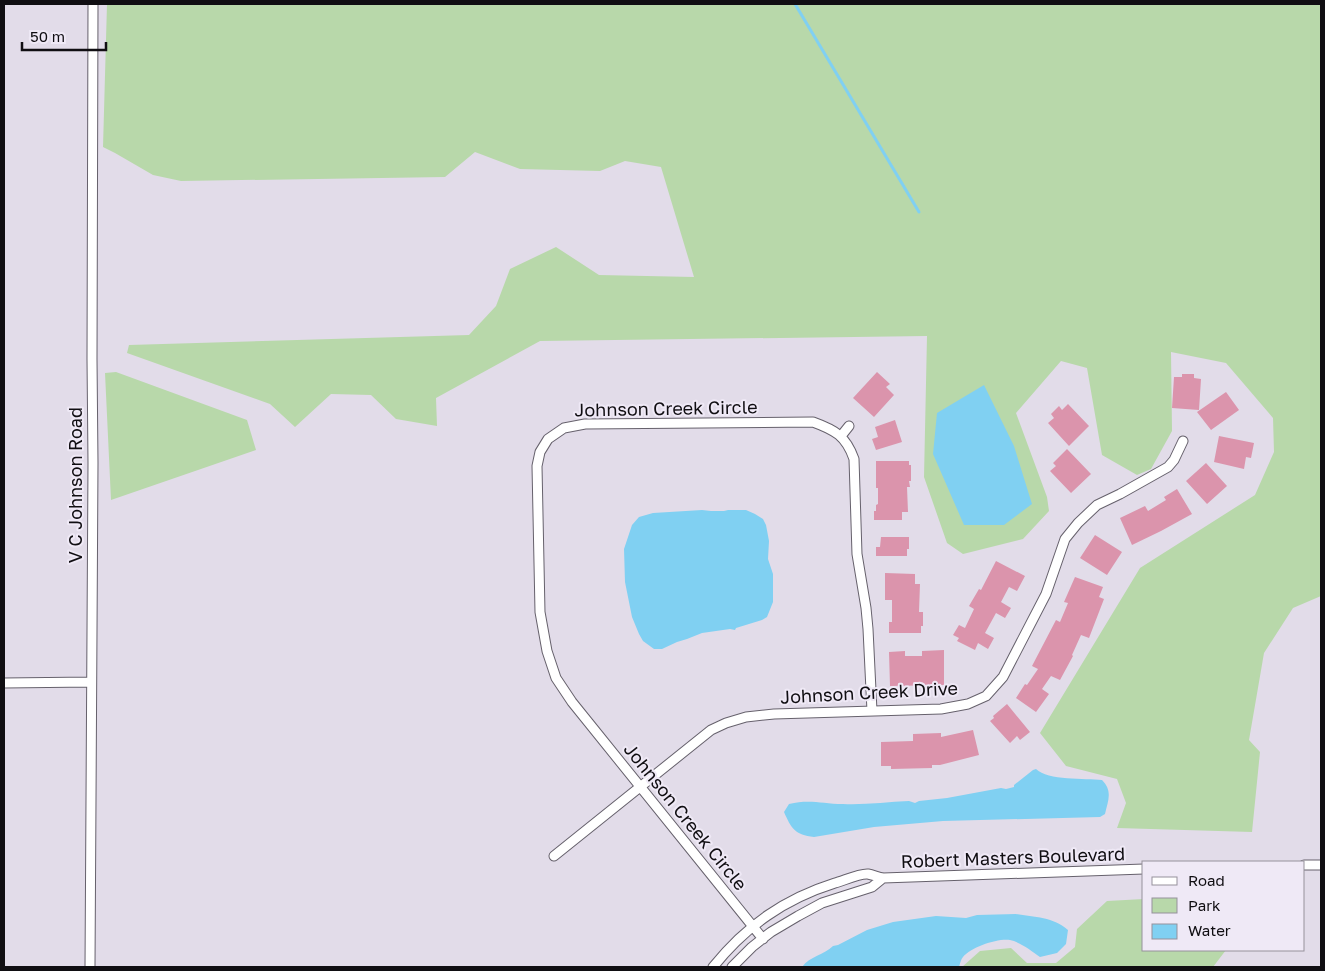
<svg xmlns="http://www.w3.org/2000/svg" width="1325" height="971" font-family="'Golos Text',sans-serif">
<rect width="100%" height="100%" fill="#e2dce9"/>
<path fill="#b8d8aa" d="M107 4H1321V596L1293 608 1264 653 1249 740 1260 752 1252 832 1117 828 1126 803 1117 779 1066 766 1040 733 1140 568 1255 495 1274 452 1273 418 1226 363 1171 352 1172 431 1151 469 1137 475 1102 455 1087 368 1061 361 1016 413 1047 497 1049 511 1023 539 963 554 947 543 924 477 927 336 540 341 436 398 437 426 396 419 371 395 331 394 295 427 270 404 127 353 129 345 469 335 496 306 510 269 556 247 599 275 694 277 661 167 625 161 600 171 520 169 475 152 445 177 181 181 153 175 115 153 103 147Z
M116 372 247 420 256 450 111 500 105 373Z
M1144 899V950H1226L1213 967H962L980 951 1011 948 1027 963H1056L1075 947 1077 929 1107 901Z"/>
<path fill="#80d0f2" d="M984 385 1014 446 1032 504 1004 525H964L933 454 937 413Z
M702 510 711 511H724L728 510H746L755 514 763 519 766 525 769 541 768 559 773 574V602L767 617 762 620 736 628 735 630 730 629 702 633 687 639 677 642 662 649H654L643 641 639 634 632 617 625 582 624 549 632 525 639 517 653 513Z
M1036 769C1048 781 1085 778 1102 780 1113 791 1108 801 1105 814L1100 817 943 821 874 827 814 837C795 835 791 828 784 812L789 804C810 799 822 804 843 804 864 805 887 802 909 801L915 803 919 801 947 798 1001 788 1006 789 1014 787V785L1033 770Z
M1016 914C1034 917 1054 917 1068 930L1066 944 1057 953 1040 957C1032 951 1020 942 1010 940 998 938 971 947 963 957 961 959 960 964 959 967H802C810 956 824 955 833 946L838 945 867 930 893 922 936 916 966 918 977 915Z"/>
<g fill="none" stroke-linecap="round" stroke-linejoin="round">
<path stroke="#80d0f2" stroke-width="3" d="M795 4 919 212"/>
</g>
<path fill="#db94ac" d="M877 372 890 384 886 387 894 395 874 417 853 398Z
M1182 374H1194V378L1201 379 1199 410 1172 408 1174 377H1182Z
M1226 392 1239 410 1211 430 1197 412Z
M1068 404 1089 426 1069 446 1048 423 1054 418 1051 414 1059 406 1062 410Z
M895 420 902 442 876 450 872 439 878 437 875 427Z
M1219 436 1254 443 1251 458 1246 457 1244 469 1214 462Z
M1067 449 1091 474 1071 493 1050 471 1056 466 1053 463Z
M876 461H909V465H911V481H909L910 487H907L908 512H902V520H874V511H876V505L878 504V488H876Z
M1206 463 1227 486 1207 504 1186 481Z
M1177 489 1192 514 1161 531 1132 545 1120 518 1145 506 1148 511 1166 500 1164 497Z
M1095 535 1122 552 1107 575 1080 558Z
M881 537H909V549H907V556H876V547H880Z
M996 561 1025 576 1017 591 1009 587 1001 602 1011 608 1005 618 996 613 985 633 994 638 988 649 978 643 975 650 957 641 959 638 953 635 959 625 965 628 974 609 969 606 979 589 981 590Z
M885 573 915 574V584H920L919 612H923V626H921V633H889V622H892V600H885Z
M1075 577 1103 587 1099 597 1104 599 1089 638 1081 635 1072 655 1073 656 1060 680 1051 676 1042 689 1049 694 1036 712 1016 698 1025 684 1027 685 1038 669 1032 666 1056 620 1060 622 1068 603 1064 602Z
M944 650V685L890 686 889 652 905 651V656H922V651Z
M1007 704 1030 732 1020 740 1017 736 1010 743 990 721 994 718 993 716Z
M973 730 979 755 940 765H932V768L891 769V766H881V742L913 741V734L941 733V737Z"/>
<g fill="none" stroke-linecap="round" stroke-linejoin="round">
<g stroke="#66616c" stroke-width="11">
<path id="street" d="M841 436 849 426
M4 683 91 682
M554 856 711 730 726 723 746 717 774 714 941 709 968 704 986 696 1003 677 1046 594 1065 539 1078 523 1097 505 1120 494 1168 467 1174 460 1183 441
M1304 865H1321
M763 939 572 702 556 678 547 651 540 612 537 466 540 452 548 439 564 428 585 424 813 422C835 430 846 436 854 459L857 554 866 608 868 629 872 711
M90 967 93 463 92 359 93 4
M713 967C746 926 784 899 835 883 843 881 860 873 868 874 873 875 878 877 883 878L1144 869
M732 967 752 947 771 932 798 916 822 903 872 887 883 878"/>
</g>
<use href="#street" stroke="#fff" stroke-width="9"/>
</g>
<g text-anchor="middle" stroke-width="4" stroke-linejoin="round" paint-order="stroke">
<g font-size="18" fill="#100e12" stroke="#efe9f6">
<text transform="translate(666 409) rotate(-1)" y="6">Johnson Creek Circle</text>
<text transform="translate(76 485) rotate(-90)" y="6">V C Johnson Road</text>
<text transform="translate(869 693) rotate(-3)" y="6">Johnson Creek Drive</text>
<text transform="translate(685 817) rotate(51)" y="6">Johnson Creek Circle</text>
<text transform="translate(1013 858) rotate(-2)" y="6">Robert Masters Boulevard</text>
</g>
</g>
<rect width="1325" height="971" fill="none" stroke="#100e12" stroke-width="10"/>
<rect x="1142" y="861" width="162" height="90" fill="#efe9f6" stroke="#96919b"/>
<rect x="1152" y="877" width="25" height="8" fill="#ffffff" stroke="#96919b"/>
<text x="1188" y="886" font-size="15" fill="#100e12">Road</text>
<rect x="1152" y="898" width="25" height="15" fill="#b8d8aa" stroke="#96919b"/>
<text x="1188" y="911" font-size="15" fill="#100e12">Park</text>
<rect x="1152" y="924" width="25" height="15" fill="#80d0f2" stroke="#96919b"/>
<text x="1188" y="936" font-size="15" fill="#100e12">Water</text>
<path d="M22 42v8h84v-8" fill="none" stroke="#100e12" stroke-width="2.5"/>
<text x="30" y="42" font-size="15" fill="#100e12" stroke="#efe9f6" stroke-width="4" paint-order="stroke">50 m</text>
</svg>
